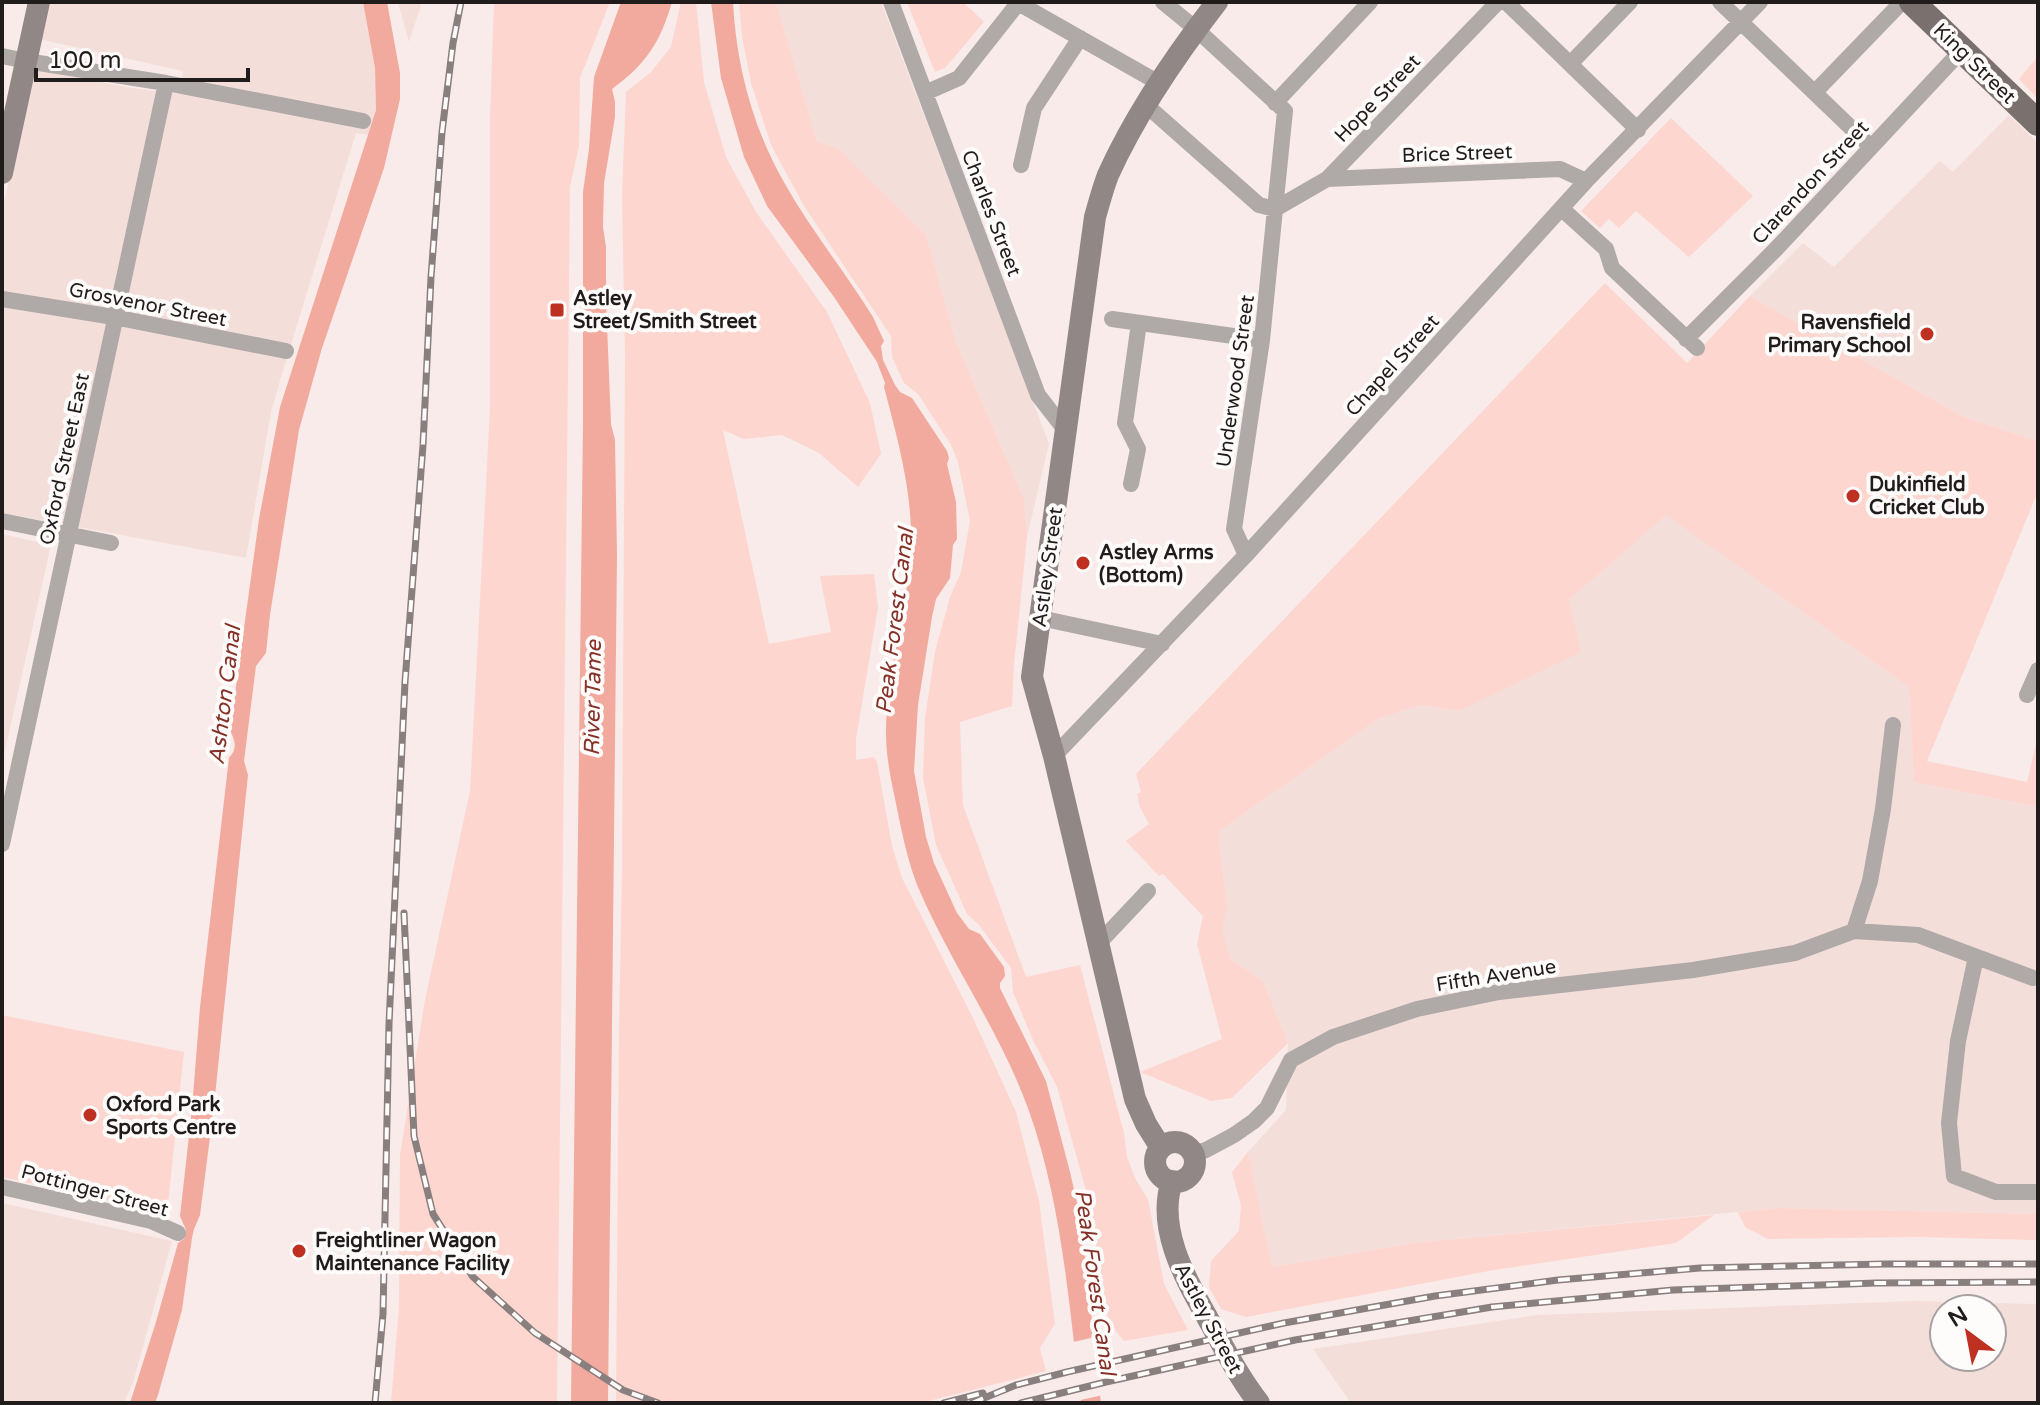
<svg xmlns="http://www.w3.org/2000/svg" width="2040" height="1405" font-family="'Varela Round',sans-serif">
<rect width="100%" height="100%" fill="#f9ebe9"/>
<path fill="#f4deda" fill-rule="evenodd" d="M46 2H363L375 68 376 110 369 135 356 133 282 374 271 412 246 558 2 513V211L34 68 126 87 178 94 183 71 39 39Z
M398 2H422L409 42Z
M776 2H881L1049 444 1027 537 1024 499 956 342 926 235 839 149 817 143Z
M2009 115 2038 143V441L1962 416 1750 296 1803 243 1834 267 1940 161 1953 172Z
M1666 514 1909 687 1914 782 2038 807V1214L1779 1208 1413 1243 1272 1267 1248 1152 1286 1110 1288 1043 1263 981 1231 959 1221 931 1227 905 1218 832 1378 719 1420 705 1459 711 1569 600Z
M2 534 51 545 2 764Z
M2 1203 172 1241 133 1383 124 1403H2Z
M1914 1301 2038 1304V1403H1351L1313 1349 1537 1315ZM1944 1309H1992V1357H1944Z"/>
<path fill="#fdd6cf" d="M494 2H610L580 78 579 146 570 187 557 1403H391L399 1307 400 1155 425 1000 470 791 490 408V119Z
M681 2H696L704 82 726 157 756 212 827 312 870 403 881 454 858 487 819 453 782 435 744 439 723 430 769 644 831 632 820 576 874 574 878 607 856 739V760L874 757 877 762 892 846 902 878 973 1018 1016 1112 1039 1201 1055 1324 1040 1348 1046 1371 921 1403H616L619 1032 622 871 625 356 622 194 626 92 651 72 671 47Z
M739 2H776L817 142 839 149 926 235 956 342 1024 499 1027 537 1014 665 1012 706 960 722 963 805 1026 977 1080 965 1124 1133 1127 1157 1136 1180 1148 1199 1164 1284 1188 1330 1124 1341 1109 1323 1089 1201 1057 1087 1032 1038 1013 992 1011 968 979 925 967 914 936 845 923 778 925 718 935 652 950 597 961 572 970 521 958 462 951 445 918 394 904 383 892 357 891 336 804 206 771 145 751 83 742 37Z
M907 2H963L984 22 945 68 935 72Z
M2038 56V99L2019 79Z
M1671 118 1753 196 1689 257 1636 211 1619 228 1609 219 1600 228 1581 211Z
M1605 283 1687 363 1750 296 1962 416 2038 441V491L1927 761 2027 782 2038 736V807L1914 782 1909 687 1666 515 1569 600 1581 652 1459 711 1420 705 1378 719 1218 832 1227 905 1222 931 1231 959 1263 981 1288 1043 1232 1098 1211 1101 1140 1072 1222 1039 1197 944 1203 916 1163 874 1159 876 1126 841 1149 824 1140 807 1137 794 1141 792 1136 774Z
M2 1015 184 1052 167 1213 2 1177Z
M1248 1152 1272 1267 1413 1243 1714 1215 1676 1243 1494 1270 1246 1317 1221 1309 1209 1287 1211 1261 1239 1231 1241 1206 1232 1172Z
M1779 1208 2038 1214V1240L1918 1237 1768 1239 1745 1227 1738 1212Z"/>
<path fill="#f2aa9e" d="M363 2H387L400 73V99L384 168 322 348 299 430 270 615 266 653 256 666 244 761 248 775 214 1106 200 1215 194 1229 192 1238 182 1310 158 1395 155 1403H130L156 1322 178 1243 184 1239 186 1230 180 1216 192 1109 200 1007 229 758C238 748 235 741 230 730L259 519 280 407 376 110 375 68Z
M621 2H672C660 43 646 64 612 89L615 102V117L604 183 603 227 606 247V299L611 424 615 440 617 555 608 1403H571L583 423V192L589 149 594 77Z
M711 2H733C736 65 753 129 785 184 811 230 845 272 873 317L884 341 881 346 883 360 895 385 900 392 912 398 947 451 949 458 947 464 956 502 957 539 953 545 950 578 936 599 932 617 918 705 914 771 926 837 934 863 957 913 969 929 980 934 1004 967 1005 976 1000 983V988L1046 1081 1070 1172 1081 1220 1101 1403H1081C1069 1305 1062 1204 1029 1111 1002 1035 953 967 921 894 907 863 901 827 894 794 890 775 886 754 886 734 886 669 909 606 911 542 912 489 897 437 884 387L885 383 877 362 834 297 767 206 744 157 721 78Z"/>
<path fill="#f9ebe9" d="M1099 1336 1103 1395 1076 1401 1069 1343Z"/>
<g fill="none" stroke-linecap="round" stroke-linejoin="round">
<path stroke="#afa9a8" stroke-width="16" d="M891 2 1038 395 1066 431
M1506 2 1638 130
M1720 2 1871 147
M1018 3 1159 83
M2 56 26 61 166 83 363 121
M1570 64 1630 2
M1815 92 1902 2
M925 93 959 78 1019 2
M1275 103 1370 2
M1146 105 1259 205 1275 209 1285 111 1196 29 1163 2
M1021 165 1034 108 1080 38
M1327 179 1560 169 1586 181
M1562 209 1606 249 1612 268 1697 348
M2 299 114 317 286 351
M1112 319 1262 340
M1686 339 1776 249 1962 50
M1131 484 1138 449 1125 423 1139 323
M2 521 111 543
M1246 555 1234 529 1262 340 1275 209 1327 179 1498 2
M1040 618 1162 644
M2027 695 2038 670
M1054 756 1246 555 1586 181 1760 2
M2 844 166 83
M1854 931 1870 881 1883 809 1893 725
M1098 944 1148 891
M1976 957 1958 1041 1949 1123 1954 1176 1996 1192H2038
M1193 1154 1206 1150 1234 1135 1254 1121 1267 1108 1291 1060 1333 1037 1417 1009 1499 992 1693 970 1795 953 1854 931 1918 935 2033 978
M2 1187 151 1221 178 1233"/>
<path stroke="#908786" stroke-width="22" d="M2 173 39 2
M1155 1162a20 20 0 1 1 40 0a20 20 0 1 1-40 0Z
M1161 1148 1146 1124 1135 1099 1054 756 1032 677 1095 217C1099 203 1103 188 1108 175 1136 113 1176 55 1217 2
M1172 1181C1155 1232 1190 1286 1213 1328 1227 1354 1241 1380 1259 1403"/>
<path stroke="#7a706e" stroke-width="26" d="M1912 2 2038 123"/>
<g stroke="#887f7e" stroke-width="7">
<path id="rail" d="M404 913 414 1136 433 1214 473 1277 535 1333 623 1390 658 1403
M375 1403 383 1314 389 1024 405 682 423 445 431 277 442 132 453 43 461 2
M944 1403 983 1393
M972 1403 1016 1385 1067 1372 1284 1323 1435 1296 1558 1280 1700 1268 1885 1264H2038
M1021 1403 1106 1382 1295 1340 1492 1307 1673 1290 1876 1283 2038 1282"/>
</g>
<use href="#rail" stroke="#fefbfb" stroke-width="4" stroke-dasharray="12" stroke-linecap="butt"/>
</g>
<g fill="#bd3022" stroke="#fefbfb" stroke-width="3">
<rect x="549" y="302" width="16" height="16" rx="4"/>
<circle cx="1927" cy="334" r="8"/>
<circle cx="1853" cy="496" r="8"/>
<circle cx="1083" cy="563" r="8"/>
<circle cx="90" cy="1115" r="8"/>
<circle cx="299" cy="1251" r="8"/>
</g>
<g text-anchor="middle" stroke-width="8" stroke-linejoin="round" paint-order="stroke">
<g font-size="20" fill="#201c1b" stroke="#fefbfb">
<text transform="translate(1975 63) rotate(44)" y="7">King Street</text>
<text transform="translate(1377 98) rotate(-46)" y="7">Hope Street</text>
<text transform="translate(1457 153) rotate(-2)" y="7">Brice Street</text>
<text transform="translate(1810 182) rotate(-47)" y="7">Clarendon Street</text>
<text transform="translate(992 213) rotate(69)" y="7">Charles Street</text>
<text transform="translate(148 304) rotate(11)" y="7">Grosvenor Street</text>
<text transform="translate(1392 365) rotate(-48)" y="7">Chapel Street</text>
<text transform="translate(1235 381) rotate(-82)" y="7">Underwood Street</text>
<text transform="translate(64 459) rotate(-78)" y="7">Oxford Street East</text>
<text transform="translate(1047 567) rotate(-82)" y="7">Astley Street</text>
<text transform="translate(1496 975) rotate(-9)" y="7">Fifth Avenue</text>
<text transform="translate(95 1190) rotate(15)" y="7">Pottinger Street</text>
<text transform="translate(1209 1318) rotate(62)" y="7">Astley Street</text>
</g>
<g font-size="20" font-weight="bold" fill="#201c1b" stroke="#fefbfb" text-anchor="start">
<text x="573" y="305">Astley<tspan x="573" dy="23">Street/Smith Street</tspan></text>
<text x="1911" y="329" text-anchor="end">Ravensfield<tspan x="1911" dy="23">Primary School</tspan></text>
<text x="1869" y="491">Dukinfield<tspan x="1869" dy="23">Cricket Club</tspan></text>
<text x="1099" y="559">Astley Arms<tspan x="1099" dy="23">(Bottom)</tspan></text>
<text x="106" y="1111">Oxford Park<tspan x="106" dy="23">Sports Centre</tspan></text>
<text x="315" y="1247">Freightliner Wagon<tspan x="315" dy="23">Maintenance Facility</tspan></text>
</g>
<g font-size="22" font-style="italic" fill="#853127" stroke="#fefbfb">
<text transform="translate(894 621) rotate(-83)" y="8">Peak Forest Canal</text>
<text transform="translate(224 695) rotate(-83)" y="8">Ashton Canal</text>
<text transform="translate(592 698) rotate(-89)" y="8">River Tame</text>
<text transform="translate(1096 1282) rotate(82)" y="8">Peak Forest Canal</text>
</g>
</g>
<rect width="2040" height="1405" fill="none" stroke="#201c1b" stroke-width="8"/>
<g transform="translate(1968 1333) rotate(328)"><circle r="38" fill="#fefbfb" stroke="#a5a2a1" stroke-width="2"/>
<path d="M0-6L14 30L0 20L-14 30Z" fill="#bd3022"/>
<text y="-12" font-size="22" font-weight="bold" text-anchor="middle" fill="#201c1b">N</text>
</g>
<path d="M36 68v12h212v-12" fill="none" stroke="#201c1b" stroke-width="4"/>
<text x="48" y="68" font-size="24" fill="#201c1b" stroke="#fefbfb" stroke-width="6" paint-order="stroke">100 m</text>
</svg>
